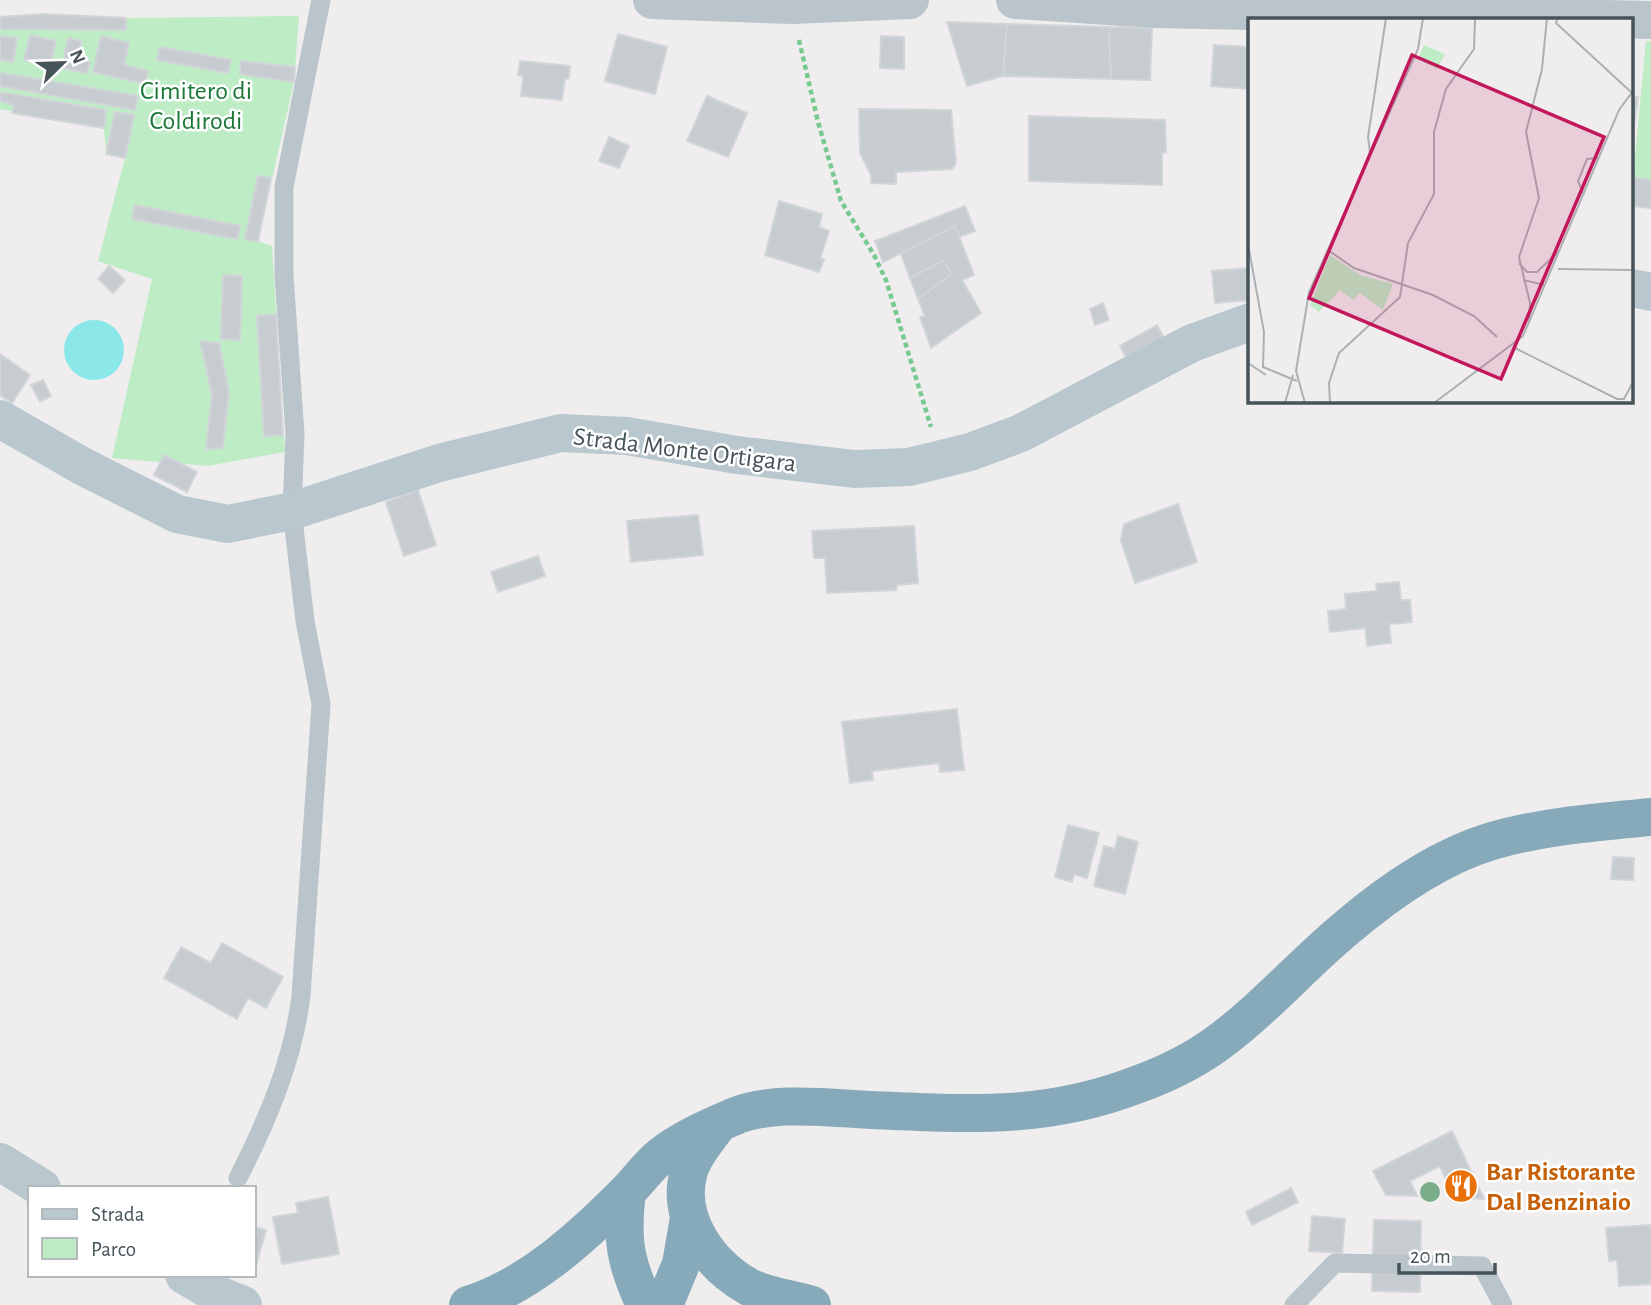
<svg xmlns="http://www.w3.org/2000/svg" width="1651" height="1305" font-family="'Alegreya Sans',sans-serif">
<rect width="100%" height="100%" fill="#f0edee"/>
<path fill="#bdecc5" d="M43 14 126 18 299 16 294 82 258 241 272 246 285 452 207 466 112 458 152 279 98 261 125 158 106 154 104 128 0 109V17Z
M1646 41H1651V179L1633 178Z"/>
<path fill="#8be7e8" d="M64 350a30 30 0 1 1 60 0a30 30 0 1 1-60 0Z"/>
<path fill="#c7ccd0" stroke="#d1d5d9" stroke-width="2" d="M43 14 126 18V30L0 29V17Z
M947 22 1007 24 1003 76 967 86Z
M1007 24 1109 27 1111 79 1003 76Z
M1109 27 1152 28 1150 80 1111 79Z
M618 34 667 47 655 94 605 81Z
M30 35 56 41 50 67 24 60Z
M0 36 17 38 13 62 0 60Z
M101 36 129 43 124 65 148 71 145 84 93 72Z
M881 36 904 37V69L880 68Z
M68 38 81 41 78 59 90 62 87 73 62 68Z
M1214 45 1250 47V89L1211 86Z
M160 47 231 60 228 73 157 60Z
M241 61 295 67 294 82 240 74Z
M520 61 570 66 569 78 565 79 562 100 521 96 523 76 518 75Z
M0 73 138 96 135 110 0 86Z
M0 92 106 110 104 128 12 113 14 105 0 101Z
M707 96 747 113 728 157 687 141Z
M1632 97H1638L1632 139Z
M859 109 951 110 956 163 952 169 896 172V184L871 183V175L860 153Z
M115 112 134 115 125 158 106 154Z
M1029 116 1165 120 1166 152 1162 153V185L1029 181Z
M609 137 629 146 619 168 599 161Z
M258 176 271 178 258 242 245 239Z
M1632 177 1651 180V208L1632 206Z
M779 201 822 214 819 227 829 231 820 259H824L819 272 765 255Z
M135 205 240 226 237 239 132 219Z
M965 206 975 231 959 237 955 226 883 262 875 241Z
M955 226 974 275 962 280 981 313 931 348 920 317 925 316 918 299 952 274 943 261 910 278 901 254Z
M943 261 952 274 918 299 910 278Z
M109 266 125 280 113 293 98 279Z
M1250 268V300L1215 303 1212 271Z
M223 275 242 276 240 340 221 339Z
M1103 303 1109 320 1095 325 1090 309Z
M276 314 283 435 264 436 257 316Z
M1157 325 1164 338 1127 359 1120 346Z
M200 341 219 343 229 392 223 448 206 449 212 395Z
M0 354 30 375 12 403 0 395Z
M43 380 51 396 40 402 31 385Z
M164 455 197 472 187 492 154 475Z
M418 490 436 545 404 556 386 502Z
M1178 504 1197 562 1135 583 1121 541 1124 524Z
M698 515 703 555 631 562 627 521Z
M914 526 918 583 897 585 896 590 827 593 825 558H814L812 531Z
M538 556 545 576 498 592 491 572Z
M1399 582 1401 600H1410L1412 622 1389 624 1391 643 1367 646 1365 626V628L1330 632 1328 611 1346 609 1345 594 1377 591 1376 584Z
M957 709 964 770 940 772 939 763 872 771 873 780 850 783 842 722Z
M1068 825 1099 833 1087 878 1074 874 1072 882 1055 877Z
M1118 836 1138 842 1125 894 1094 886 1104 846 1115 849Z
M1613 857 1634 858 1633 880 1611 879Z
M222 943 283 977 266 1008 248 998 237 1019 164 978 181 947 211 963Z
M1452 1131 1484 1199 1454 1197 1440 1166 1410 1181 1417 1196 1386 1195 1373 1171Z
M1291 1188 1298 1202 1252 1225 1246 1212Z
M328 1197 339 1254 282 1264 273 1217 298 1213 296 1203Z
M1312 1216 1345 1219 1342 1253 1309 1251Z
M1374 1220 1421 1221 1420 1292 1372 1291Z
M1651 1225V1284L1619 1286 1617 1260 1609 1261 1606 1228Z
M254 1227 266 1230 255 1269H254Z"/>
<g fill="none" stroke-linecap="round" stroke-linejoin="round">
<path stroke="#76c98f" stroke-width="4.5" stroke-dasharray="5 3.5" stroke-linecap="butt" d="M799 40 818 122 841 201 874 255 886 280 931 427"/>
<path stroke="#b9c5ca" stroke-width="19" d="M238 1178C267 1121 293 1061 301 996L321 704 305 621 292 511 295 434 284 275V187L321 0
M1294 1305 1335 1263 1482 1266 1503 1305"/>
<path stroke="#b9c5ca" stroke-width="38" d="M652 0 793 5 910 0
M1015 0 1155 9 1651 20"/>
<path stroke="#b9c8cf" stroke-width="38" d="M1632 288 1651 292
M0 419 82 466 177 514 228 524 292 511 439 463 561 433 627 436 737 455 854 469 909 467 970 452 1021 433 1192 343 1250 322
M0 1162 42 1188
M184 1275 218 1295 243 1305"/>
<path stroke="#87aaba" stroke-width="38" d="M717 1126C707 1140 694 1154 689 1171 675 1219 710 1265 749 1287 767 1296 792 1299 812 1305
M627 1192C621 1239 625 1262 645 1305
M468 1305C529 1286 581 1238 625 1194 638 1181 648 1166 662 1155 682 1139 710 1127 733 1117 771 1100 830 1108 872 1110 967 1114 1045 1120 1136 1085 1164 1075 1195 1060 1219 1042 1264 1009 1301 966 1344 930 1386 894 1438 857 1492 841 1544 826 1598 822 1651 817
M664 1305 681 1264 689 1218"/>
</g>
<circle fill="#7aad89" cx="1430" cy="1192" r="10"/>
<defs>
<g id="restaurant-disc" transform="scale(1.75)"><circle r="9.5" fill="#e8710a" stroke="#fff"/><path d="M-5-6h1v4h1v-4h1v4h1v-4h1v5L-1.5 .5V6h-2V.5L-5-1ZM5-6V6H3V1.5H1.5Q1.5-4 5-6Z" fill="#fff"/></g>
</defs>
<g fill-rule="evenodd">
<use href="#restaurant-disc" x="1461" y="1186"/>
</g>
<g text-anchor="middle" stroke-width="5" stroke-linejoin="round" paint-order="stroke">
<g font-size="26" fill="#1a7836" stroke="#fff">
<text x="196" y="99">Cimitero di<tspan x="196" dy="30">Coldirodi</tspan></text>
</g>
<g font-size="26" fill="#46545a" stroke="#fff">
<text transform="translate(685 449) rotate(7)" y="9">Strada Monte Ortigara</text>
</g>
<g font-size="26" font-weight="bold" fill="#c56008" stroke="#fff" text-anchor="start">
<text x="1486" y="1180">Bar Ristorante<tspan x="1486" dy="30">Dal Benzinaio</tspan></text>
</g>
</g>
<g transform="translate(1248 18)">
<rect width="385" height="385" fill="#f0edee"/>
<path d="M176 27 197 36 189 51 170 41ZM82 237 112 257 145 266 135 292 112 275 105 282 92 272 71 294 62 287Z" fill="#bdecc5"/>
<path fill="none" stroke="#acb0b3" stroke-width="2" d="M310 0 308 5 383 74M122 135 120 119 138 0M336 177 330 163 339 141 351 140M0 226 16 314 15 349 49 363M80 232 106 250 185 277 226 298 249 319M271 245 279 254H289L311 233M310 251 385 252M275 262 297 267M281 305 282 285 271 239 291 180 278 114 294 51 299 0M265 329 369 381H376L385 364M0 345 18 357M37 385 45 357M57 385 48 353 61 274 170 31 175 0M82 385 81 365 91 335 152 279 160 225 186 176V114L198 71 226 31 227 0M186 385 275 318 371 92 385 73"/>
<path fill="#c2185b" fill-opacity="0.15" stroke="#c2185b" stroke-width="3.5" d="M164 37 356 119 253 361 61 280Z"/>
<rect width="385" height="385" fill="none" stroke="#46545a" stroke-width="3.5"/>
</g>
<rect x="28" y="1186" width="228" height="91" fill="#ffffff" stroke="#b5bbbd" stroke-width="2"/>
<rect x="42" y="1209" width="35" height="10" fill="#b9c8cf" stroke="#b5bbbd" stroke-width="2"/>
<text x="91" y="1221" font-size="21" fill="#46545a">Strada</text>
<rect x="42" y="1238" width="35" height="21" fill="#bdecc5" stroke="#b5bbbd" stroke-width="2"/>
<text x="91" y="1256" font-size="21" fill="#46545a">Parco</text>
<g transform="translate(63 63) rotate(67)" stroke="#ffffff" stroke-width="5" paint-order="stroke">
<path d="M0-5L12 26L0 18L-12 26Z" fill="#46545a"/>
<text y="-10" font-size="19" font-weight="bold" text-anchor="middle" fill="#46545a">N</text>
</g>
<path d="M1399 1263v10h96v-10" fill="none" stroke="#46545a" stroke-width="3.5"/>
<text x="1410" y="1263" font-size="21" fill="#46545a" stroke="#ffffff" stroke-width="5" paint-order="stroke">20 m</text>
</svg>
